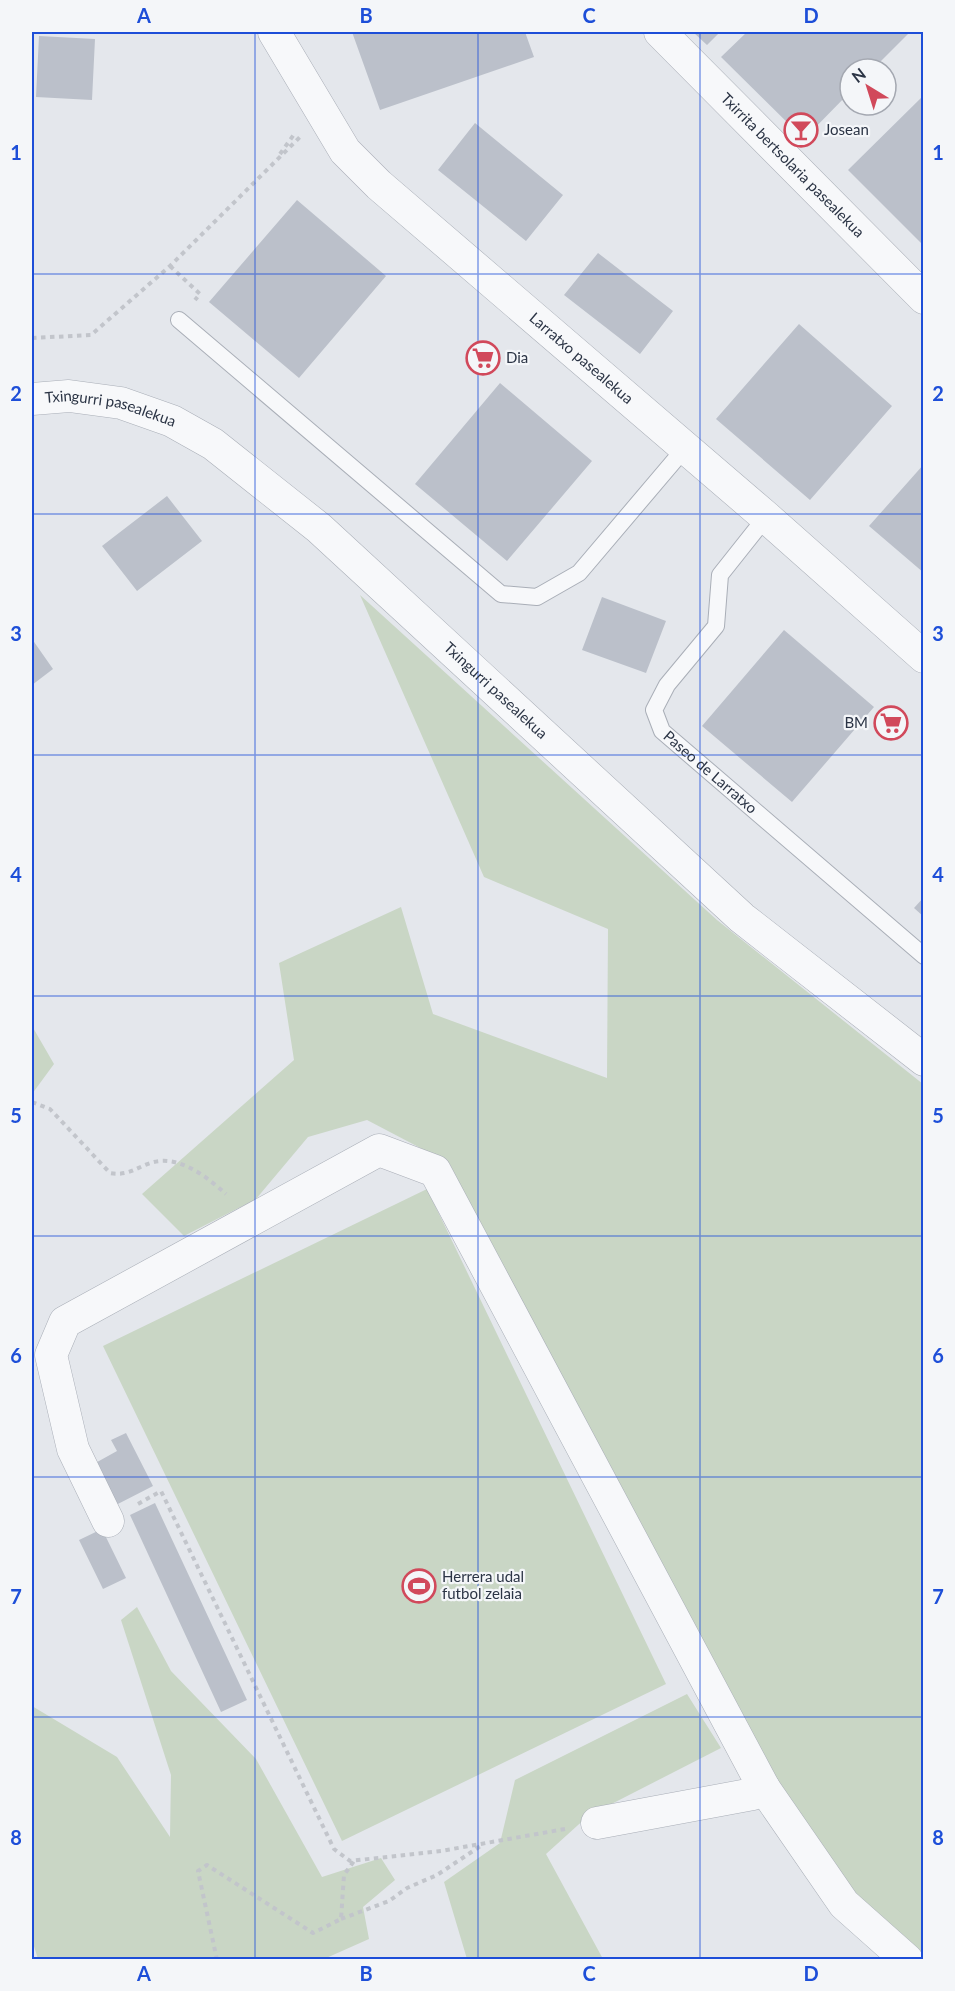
<svg xmlns="http://www.w3.org/2000/svg" width="955" height="1991" font-family="Lato,sans-serif">
<rect width="100%" height="100%" fill="#e4e7ec"/>
<path fill="#c9d6c5" d="M360 595 717 920 923 1084V1955L846 1887 771 1787 449 1163 367 1120 308 1137 256 1199 184 1236 142 1194 294 1060 279 963 401 907 433 1014 607 1078 608 929 484 877Z
M32 1026 54 1064 32 1094Z
M427 1189 666 1684 342 1841 103 1346Z
M137 1607 171 1671 256 1759 322 1877 381 1858 395 1880 363 1907 369 1939 324 1959H38L32 1940V1706L117 1757 170 1837 171 1775 121 1620Z
M687 1694 721 1748 588 1816 546 1854 603 1959H467L444 1882 500 1843 515 1780Z"/>
<path fill="#bbc0ca" d="M352 32H525L534 57 380 110Z
M693 32H720L707 45Z
M747 32H906L908 34 873 69H850V92L804 139 721 57Z
M39 36 95 39 92 100 36 97Z
M924 95V246L848 170Z
M475 123 563 195 526 241 438 170Z
M297 200 386 276 299 378 209 302Z
M598 253 673 311 640 354 564 295Z
M799 324 892 406 810 500 716 419Z
M500 383 592 461 507 561 415 484Z
M924 464V573L869 526Z
M167 496 202 541 137 591 102 546Z
M602 597 666 621 646 673 582 650Z
M784 630 874 707 792 802 702 726Z
M32 639 53 669 32 685Z
M924 897V917L914 908Z
M126 1433 153 1486 112 1507 90 1466 117 1451 111 1440Z
M155 1503 247 1700 221 1712 130 1515Z
M102 1529 126 1578 103 1589 79 1540Z"/>
<g fill="none" stroke-linecap="round" stroke-linejoin="round">
<g stroke="#a9aeb7" stroke-width="18">
<g id="service">
<path d="M179 320 501 594 537 597 579 573 685 448"/>
<path id="s1" d="M766 517 720 575 716 626 667 685 654 710 662 731 924 956"/>
</g>
</g>
<g stroke="#a9aeb7" stroke-width="33">
<g id="minor">
<path id="s2" d="M274 32 345 151 379 185 766 517 924 657"/>
<path id="s3" d="M660 32 924 298"/>
<path id="s4" d="M32 399 69 396 121 403 172 421 213 444 319 528 742 918 924 1060"/>
<path d="M108 1521 73 1449 51 1355 65 1322 379 1150 435 1171 764 1788 844 1904 907 1960"/>
<path d="M597 1823 753 1794 764 1788"/>
</g>
</g>
<path stroke="#c2c5cb" stroke-width="4" stroke-dasharray="4.5 4.5" stroke-linecap="butt" d="M280 154 295 133
M170 266 200 294 195 300
M32 338 91 335 170 266 300 137
M32 1102 50 1109 110 1173C132 1177 140 1163 160 1161 185 1159 209 1179 226 1194
M138 1504 161 1491 334 1849 350 1861 441 1851 565 1829
M341 1919 389 1901 407 1888 437 1875 482 1845
M217 1960 198 1871 207 1865 313 1933 341 1919 344 1875 354 1861"/>
<use href="#service" stroke="#f7f8fa" stroke-width="16"/>
<use href="#minor" stroke="#f7f8fa" stroke-width="32"/>
</g>
<path fill="none" stroke="#1d4ed8" stroke-width="1.5" stroke-opacity="0.55" d="M255 32V1960M478 32V1960M700 32V1960M32 274H924M32 514H924M32 755H924M32 996H924M32 1236H924M32 1477H924M32 1717H924"/>
<defs>
<g id="bar-ring" transform="scale(1.725)"><circle r="9.5" fill="#f4f6f9" stroke="#d1495b" stroke-width="1.5"/><path d="M-6-5H6L.8 .8V4.5H3.5V6h-7V4.5H-.8V.8Z" fill="#d1495b"/></g>
<g id="supermarket-ring" transform="scale(1.725)"><circle r="9.5" fill="#f4f6f9" stroke="#d1495b" stroke-width="1.5"/><path d="M-6-5.5h2.5l.6 2H6L4.5 2H-2.5L-4.4-4H-6ZM-1.5 3.2a1.3 1.3 0 1 0 .1 0ZM3 3.2a1.3 1.3 0 1 0 .1 0Z" fill="#d1495b"/></g>
<g id="stadium-ring" transform="scale(1.725)"><circle r="9.5" fill="#f4f6f9" stroke="#d1495b" stroke-width="1.5"/><path d="M0-5a6.5 5 0 1 0 0 10a6.5 5 0 1 0 0-10ZM-3.5-1.8h7v3.6h-7Z" fill="#d1495b"/></g>
</defs>
<g fill-rule="evenodd">
<use href="#bar-ring" x="801" y="130"/>
<use href="#supermarket-ring" x="483" y="358"/>
<use href="#supermarket-ring" x="891" y="723"/>
<use href="#stadium-ring" x="419" y="1586"/>
</g>
<g text-anchor="middle" stroke-width="4.5" stroke-linejoin="round" paint-order="stroke">
<g font-size="15" fill="#2b3445" stroke="#f4f6f9" text-anchor="start">
<text x="824" y="135">Josean</text>
<text x="506" y="363">Dia</text>
<text x="868" y="728" text-anchor="end">BM</text>
<text x="442" y="1582">Herrera udal<tspan x="442" dy="17">futbol zelaia</tspan></text>
</g>
<g font-size="15" fill="#2b3445" stroke="#f4f6f9">
<text dy="5" stroke="none"><textPath href="#s3" startOffset="188">Txirrita bertsolaria pasealekua</textPath></text>
<text dy="5" stroke="none"><textPath href="#s2" startOffset="453">Larratxo pasealekua</textPath></text>
<text dy="5" stroke="none"><textPath href="#s4" startOffset="80">Txingurri pasealekua</textPath></text>
<text dy="5" stroke="none"><textPath href="#s4" startOffset="566">Txingurri pasealekua</textPath></text>
<text dy="5" stroke="none"><textPath href="#s1" startOffset="316">Paseo de Larratxo</textPath></text>
</g>
</g>
<rect width="955" height="1991" fill="none" stroke="#f4f6f9" stroke-width="66"/>
<g transform="translate(868 87) rotate(322)"><circle r="28" fill="#f4f6f9" stroke="#a4a8b1" stroke-width="1.5"/>
<path d="M0-4.5L10 22L0 15L-10 22Z" fill="#d1495b"/>
<text y="-9" font-size="16" font-weight="bold" text-anchor="middle" fill="#2b3445">N</text>
</g>
<rect x="33" y="33" width="889" height="1925" fill="none" stroke="#1d4ed8" stroke-width="2"/>
<g font-size="20" text-anchor="middle" font-weight="bold" fill="#1d4ed8">
<text x="144" y="23">A</text>
<text x="366" y="23">B</text>
<text x="589" y="23">C</text>
<text x="811" y="23">D</text>
<text x="16" y="160">1</text>
<text x="938" y="160">1</text>
<text x="16" y="401">2</text>
<text x="938" y="401">2</text>
<text x="16" y="641">3</text>
<text x="938" y="641">3</text>
<text x="16" y="882">4</text>
<text x="938" y="882">4</text>
<text x="16" y="1123">5</text>
<text x="938" y="1123">5</text>
<text x="16" y="1363">6</text>
<text x="938" y="1363">6</text>
<text x="16" y="1604">7</text>
<text x="938" y="1604">7</text>
<text x="16" y="1845">8</text>
<text x="938" y="1845">8</text>
<text x="144" y="1981">A</text>
<text x="366" y="1981">B</text>
<text x="589" y="1981">C</text>
<text x="811" y="1981">D</text>
</g>
</svg>
